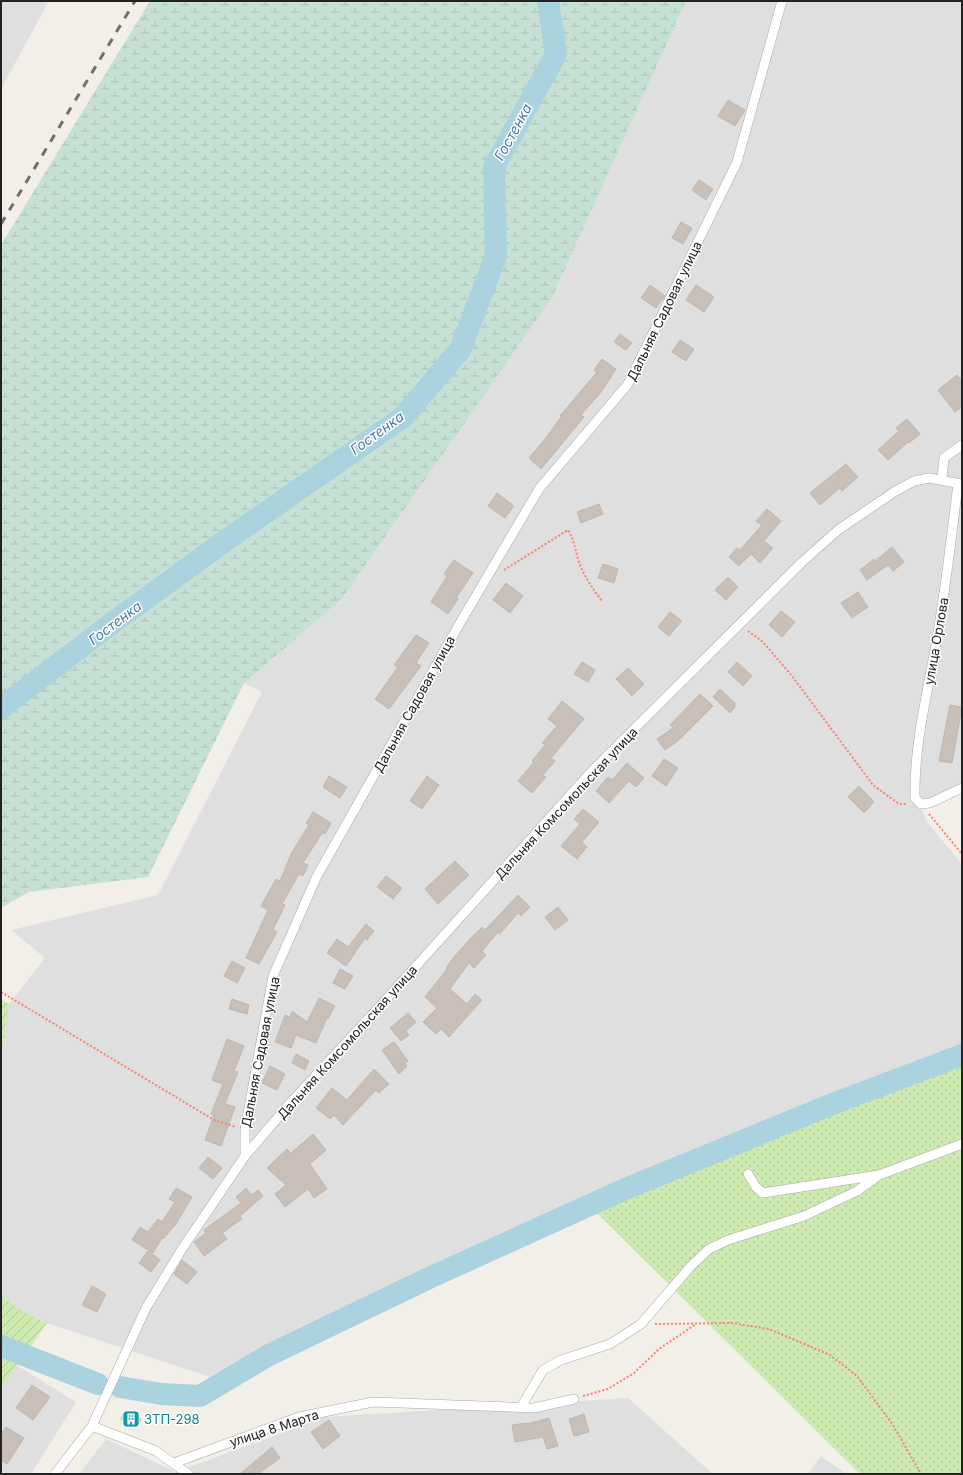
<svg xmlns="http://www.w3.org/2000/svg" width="963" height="1475" font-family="Inter,sans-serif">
<defs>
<pattern id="grass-dots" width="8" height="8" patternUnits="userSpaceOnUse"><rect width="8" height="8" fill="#cdebb0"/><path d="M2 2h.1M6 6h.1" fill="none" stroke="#b0c997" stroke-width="1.8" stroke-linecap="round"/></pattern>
<pattern id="wetland-marsh" width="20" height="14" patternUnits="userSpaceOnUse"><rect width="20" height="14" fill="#c6e0d4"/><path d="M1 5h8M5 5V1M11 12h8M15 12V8" fill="none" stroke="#aac0b6"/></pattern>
<pattern id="garden-furrows" width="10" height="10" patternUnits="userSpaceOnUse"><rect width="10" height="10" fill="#cdebb0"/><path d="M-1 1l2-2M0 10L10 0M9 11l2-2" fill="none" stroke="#b0c997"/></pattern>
</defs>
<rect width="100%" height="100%" fill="#f2efe9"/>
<path fill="#e0dfdf" d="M1 1H49L1 89Z
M686 1H962V788L930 803 916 799 928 823 962 864V1050L622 1189 442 1267 371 1298 210 1377 47 1323 26 1313 1 1296V1058L9 1004 45 958 11 930 158 895 262 692 244 683 341 600 552 298Z
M16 1365 76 1402 31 1474H6L1 1470V1388Z
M628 1398 713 1474H79L106 1439 176 1472 325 1417Z
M821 1456 846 1474H808Z"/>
<path fill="url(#grass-dots)" d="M962 1055V1474H860L591 1207Z"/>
<path fill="url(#wetland-marsh)" d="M150 1H686L552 298 341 600 244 683 148 877 29 892 1 908V245Z"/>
<path fill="url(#garden-furrows)" d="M1 1000 9 1004 1 1058Z
M1 1296 26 1313 47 1323 1 1388Z"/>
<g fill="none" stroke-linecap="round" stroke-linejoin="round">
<path stroke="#aad3df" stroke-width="22" d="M1 708 111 624 229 538 403 417 460 350 496 256 494 167 556 54 548 1
M1 1346 98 1384
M120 1387 161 1394 200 1396 269 1355 429 1278 623 1190 835 1103 962 1055"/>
</g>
<path fill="#c7bfb8" stroke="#c4b6ab" d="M728 100 745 110 735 126 718 116Z
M699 180 713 189 706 200 692 190Z
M681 222 692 228 683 244 672 238Z
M650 285 665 296 656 308 641 298Z
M696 285 714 297 704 312 686 300Z
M620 334 632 343 626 350 614 342Z
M680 340 694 349 686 361 672 352Z
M602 359 616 369 602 391 581 415 584 417 541 469 529 458 546 438 561 417 560 416 597 372 594 370Z
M957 375 962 381V407L955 412 938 390Z
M907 419 920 434 909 443 908 442 888 460 878 450 899 431 896 428Z
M846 464 858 477 842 491 840 488 820 505 810 493Z
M497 493 514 506 505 518 488 506Z
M599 504 603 514 581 523 577 512Z
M767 509 781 521 764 541 773 548 760 563 751 554 739 566 729 557 737 548 740 550 762 525 756 521Z
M892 547 904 562 893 571 888 565 867 580 860 570 874 559 875 561Z
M454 560 473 573 456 598 458 599 448 614 431 602 447 576 444 574Z
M603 564 618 569 614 583 598 578Z
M728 577 738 587 726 600 715 590Z
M506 583 523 596 510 613 493 600Z
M858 592 868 607 852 618 841 603Z
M781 611 795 622 782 637 769 625Z
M670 612 682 621 669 636 658 627Z
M416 635 429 643 416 663 421 666 389 709 375 699 398 667 394 665Z
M582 662 595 670 588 682 574 674Z
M737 662 752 676 743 686 728 672Z
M628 668 644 684 632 696 616 679Z
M720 689 735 703V707L730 713 713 697Z
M700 694 713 706 678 741 665 750 657 739 673 728 670 725Z
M562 701 584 719 551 758 555 761 543 775 546 777 532 793 518 781 534 762 532 761 545 745 542 743 557 726 548 719Z
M950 705 962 707 952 763 939 761Z
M664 759 678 768 666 786 652 776Z
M627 763 644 778 636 787 629 781 609 803 596 791 608 777 612 780Z
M329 776 347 787 340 798 323 787Z
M427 776 439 785 422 809 410 801Z
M859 786 874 802 864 813 848 797Z
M583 809 599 822 582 842 587 847 577 859 561 846 580 824 574 819Z
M313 812 331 823 325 834 322 833 303 863 308 865 303 876 299 874 282 904 285 905 273 930 277 932 259 964 246 958 268 910 261 906 276 879 280 881 292 852 309 825 306 823Z
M455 861 469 875 438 904 425 889Z
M386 876 402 888 393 899 377 887Z
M518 895 530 907 521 916 518 913 500 934 498 932 482 951 486 955 474 968 469 963 450 989 467 1004 475 994 482 1000 449 1037 441 1029 436 1034 423 1022 437 1008 425 997 447 969 446 968 453 958 469 940 482 927 485 930Z
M558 907 568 920 555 930 545 917Z
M366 924 374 931 367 940 365 938 346 966 327 953 337 939 348 947Z
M232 961 245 968 237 983 224 976Z
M340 969 353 976 345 989 333 983Z
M319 998 335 1006 328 1019 327 1018 316 1043 296 1035 291 1048 275 1042 285 1015 290 1017 292 1011 307 1022Z
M232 999 249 1005 247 1014 229 1009Z
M408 1013 416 1022 406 1031 409 1035 401 1041 390 1028Z
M227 1039 244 1046 234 1071 238 1072 225 1104 235 1107 221 1146 205 1140 214 1115 211 1114 223 1084 212 1080Z
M394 1042 408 1061 405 1063 407 1066 399 1074 382 1050Z
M296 1054 309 1061 305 1070 292 1063Z
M270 1066 285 1074 277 1090 262 1083Z
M374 1069 389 1084 379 1093 376 1090 343 1125 334 1115 330 1119 316 1108 332 1088 347 1100Z
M313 1134 326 1150 310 1164 327 1189 314 1198 308 1189 285 1207 275 1194 286 1185 267 1168 287 1149 291 1153Z
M208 1157 222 1168 213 1179 199 1168Z
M176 1188 192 1197 176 1224 163 1239 162 1238 153 1253 132 1240 140 1227 148 1232 158 1219 162 1222 175 1202 169 1199Z
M246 1188 252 1195 258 1190 263 1196 240 1216 242 1219 222 1233 227 1239 204 1256 194 1242 206 1233 204 1230 241 1203 236 1197Z
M148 1251 160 1260 151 1272 139 1263Z
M182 1260 197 1272 187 1284 174 1274Z
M92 1286 106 1294 97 1312 82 1305Z
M32 1385 50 1397 33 1420 16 1408Z
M125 1411 141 1419 137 1427 121 1419Z
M584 1414 589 1432 574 1436 569 1419Z
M549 1418 558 1446 547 1449 543 1437 515 1442 512 1425 527 1423V1424Z
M329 1420 340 1436 323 1449 311 1432Z
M6 1427 24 1438 7 1464 1 1460V1434Z
M272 1447 280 1458 258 1474H240Z"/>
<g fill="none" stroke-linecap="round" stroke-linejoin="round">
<g stroke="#a9a9a9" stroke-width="10">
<path id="minor" d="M942 479 944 458 962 445
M958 484C951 540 945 595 935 650 926 699 914 747 915 798L921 804 930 803 962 788
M245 1156V1130L273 976 317 876 460 623 539 489 628 384 737 162 782 1
M748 1174 756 1187 763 1193 879 1175 962 1144
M521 1407 543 1370 561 1360 610 1344 641 1324 691 1266 709 1249 728 1240 804 1216 857 1191 879 1175
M92 1426 156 1451 188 1474
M174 1463 299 1417 373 1402 534 1408 574 1399
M55 1474 92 1426 146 1308 182 1249 245 1156 293 1100 382 1004 592 771 801 563 838 530 894 492 914 481 929 478 962 484"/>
</g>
<path stroke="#fa8072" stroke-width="2" stroke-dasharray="2 2" stroke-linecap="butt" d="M504 570 568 530C574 540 575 548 578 559 583 575 592 588 602 601
M748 631 762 641 792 676 873 785 899 804H907
M929 814 962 854
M1 992 214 1120 236 1127
M655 1324 732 1323 769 1329 830 1355 857 1376 893 1425 921 1474
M583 1396 608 1389 634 1373 659 1349 696 1324"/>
<use href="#minor" stroke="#fff" stroke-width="9"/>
<path stroke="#707070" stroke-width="3" stroke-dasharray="8 8" stroke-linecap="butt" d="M1 224 135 1"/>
</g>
<defs>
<g id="building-square" transform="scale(0.9)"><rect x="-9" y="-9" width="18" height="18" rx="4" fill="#0f9aa8" stroke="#fff"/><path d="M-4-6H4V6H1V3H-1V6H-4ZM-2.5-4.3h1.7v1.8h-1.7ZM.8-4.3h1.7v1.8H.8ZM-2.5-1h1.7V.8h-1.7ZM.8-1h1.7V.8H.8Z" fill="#fff"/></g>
</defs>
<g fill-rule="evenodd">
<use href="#building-square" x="131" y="1419"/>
</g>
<g text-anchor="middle" stroke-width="3" stroke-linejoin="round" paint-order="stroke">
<g font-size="13" fill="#222" stroke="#fff">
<text transform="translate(664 311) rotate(-64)" y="5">Дальняя Садовая улица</text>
<text transform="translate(936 641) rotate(-80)" y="5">улица Орлова</text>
<text transform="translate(414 704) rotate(-61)" y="5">Дальняя Садовая улица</text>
<text transform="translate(566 803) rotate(-47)" y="5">Дальняя Комсомольская улица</text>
<text transform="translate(347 1042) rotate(-48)" y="5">Дальняя Комсомольская улица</text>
<text transform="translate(260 1052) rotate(-79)" y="5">Дальняя Садовая улица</text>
<text transform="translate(274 1428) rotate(-18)" y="5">улица 8 Марта</text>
</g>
<g font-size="13" fill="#0d838f" stroke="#fff" text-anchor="start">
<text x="144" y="1424">ЗТП-298</text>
</g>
<g font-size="14" font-style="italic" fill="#4a7aab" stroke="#fff">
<text transform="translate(513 132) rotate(-61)" y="5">Гостенка</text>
<text transform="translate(377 433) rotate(-36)" y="5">Гостенка</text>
<text transform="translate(115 623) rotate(-37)" y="5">Гостенка</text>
</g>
</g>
<rect width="963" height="1475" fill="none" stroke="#222222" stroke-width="4"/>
</svg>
